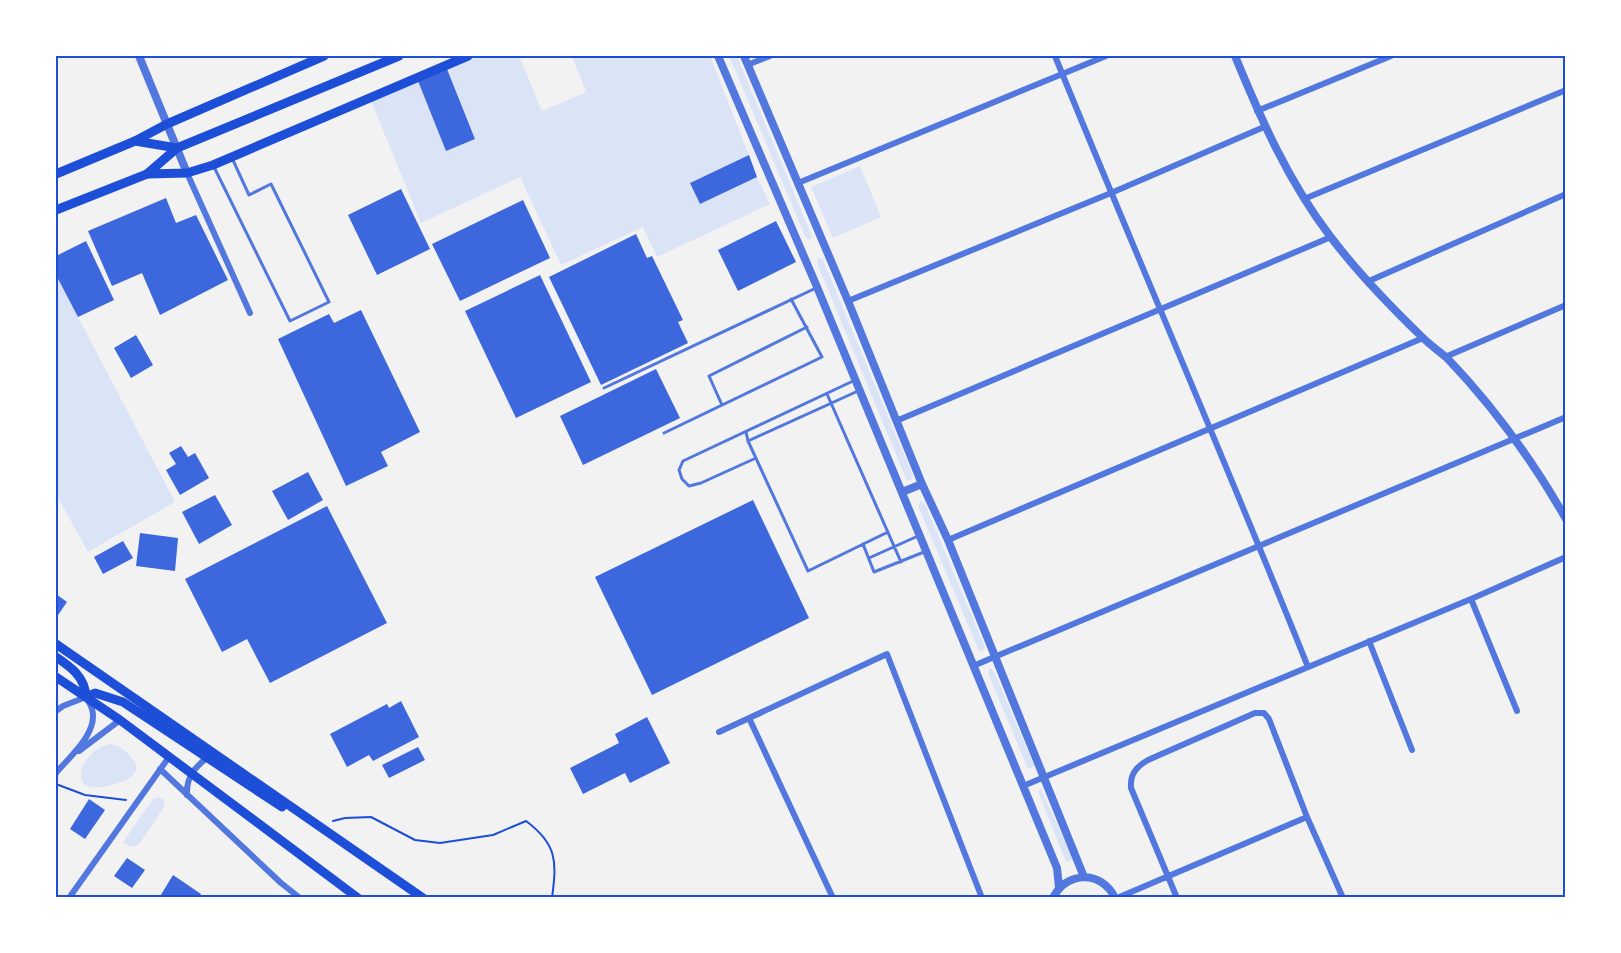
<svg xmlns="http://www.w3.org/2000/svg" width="1621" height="953" font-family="'Asap Condensed',sans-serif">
<rect width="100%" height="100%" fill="#f2f2f2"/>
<path fill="#dbe4f7" d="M480 56H519L542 111 586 92 572 56H710L749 155 690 183 700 204 757 177 770 204 657 257 643 227 561 265 520 177 421 223 371 101 418 81 446 150 475 138 447 69Z
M729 56H737L812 236 810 241 806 238Z
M860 166 881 217 833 238 811 187Z
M818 258 823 260 913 476 911 481 906 479 817 263Z
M56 275 175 502 88 552 56 494Z
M920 501 925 504 985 647 982 652 978 649 918 506Z
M990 668 994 671 1034 765 1031 769 1027 767 988 673Z
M111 744C123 747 134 756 137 769 132 779 125 781 115 784 60 801 81 748 111 744Z
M1041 789 1073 859 1066 862 1038 791Z
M159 797 164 800V807L140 843C134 849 129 846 123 842L153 799Z"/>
<path fill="#3d67dc" d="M447 69 475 139 446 151 418 81Z
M749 155 757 177 700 204 690 183Z
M401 189 430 249 377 275 348 215Z
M166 198 176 223 196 215 228 280 160 315 142 273 112 286 88 231Z
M523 200 550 258 460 301 432 244Z
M776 221 796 262 738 291 718 250Z
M636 234 647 258 652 256 683 320 678 322 688 343 601 385 549 277Z
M86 241 114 300 78 317 56 275V256Z
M540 275 591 382 516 418 465 311Z
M361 310 420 432 381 452 388 466 346 486 278 339 329 314 334 323Z
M136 335 153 365 131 378 114 348Z
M656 369 680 418 583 465 560 416Z
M181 446 188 457 195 453 209 478 180 495 166 470 176 464 169 453Z
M308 472 323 500 288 520 272 491Z
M215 495 232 525 199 544 182 512Z
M753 500 809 618 652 695 595 577Z
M327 506 387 623 270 683 247 639 222 652 185 579Z
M140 533 178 538 175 571 136 566Z
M123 541 133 558 103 574 94 557Z
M56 594 67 602 58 615 56 613Z
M401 701 419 737 373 761 369 755 347 767 330 734 387 704 389 708Z
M647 717 670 763 630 783 625 773 583 794 570 768 619 743 615 734Z
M418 747 425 760 389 778 382 765Z
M89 799 105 810 85 839 70 829Z
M127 858 145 870 132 888 114 876Z
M173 875 201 894 199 898H159Z"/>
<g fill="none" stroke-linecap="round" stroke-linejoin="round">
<path stroke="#1d4ed8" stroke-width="2" d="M56 784 85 795 126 800
M333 821 345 818 371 817 415 840 440 843 493 835 526 821C557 844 557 861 552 898"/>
<path stroke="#5277de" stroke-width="3" d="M214 167 290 321 329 302 271 184 249 195 232 158
M604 388 816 288
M827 394 901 562
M722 405 709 376 807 327
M746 432 748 441 808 571 888 532
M664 433 822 357 791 299
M748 441 858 391
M756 458 701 483 689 486 682 479 679 470 683 461 853 381
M863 544 874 572 924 552
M869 558 918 536"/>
<path stroke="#5277de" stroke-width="6" d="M1055 56C1138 260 1226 462 1308 667
M747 65 770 56
M1257 111 1391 56
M187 173 250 313
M798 183 1106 56
M1304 199 1566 90
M1369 281 1566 194
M848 301 1111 193 1264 127
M1445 357 1566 305
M896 421 1331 237
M948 540 1423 338
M1471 599 1517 711
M1369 641 1412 750
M973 666 1566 417
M56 711 63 706 86 697C88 701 91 705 92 709 99 733 69 757 56 773
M749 718 833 898
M719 732 887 654 982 898
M79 751 120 720
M160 769 281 883 300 898
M1023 786 1471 599 1566 557
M187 795C186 777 195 767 208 757
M69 898 169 757
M1117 898 1307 817
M1177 898 1131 788C1130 774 1136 767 1148 760L1255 713H1264L1269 719 1307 817 1343 898"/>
<path stroke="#5277de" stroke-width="8" d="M139 56 187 173
M718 56 817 287 1057 868 1059 887
M744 56 848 301 922 484 948 540 1084 877
M1235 56C1261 119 1288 181 1330 236 1357 272 1390 306 1422 337 1430 345 1439 351 1447 358 1493 406 1533 461 1566 519
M902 492 922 484
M1053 898C1066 871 1102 870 1115 898"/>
<path stroke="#1d4ed8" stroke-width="9" d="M135 141 167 124 324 56
M147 174 187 173 213 165 468 56"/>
<path stroke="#1d4ed8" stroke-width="9" d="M56 174 135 141 177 148
M56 210 147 174 177 148 399 56
M56 644 423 898
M56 657C71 667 85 677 86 697L95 693 123 702 282 807
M56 677 120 720 358 898"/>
</g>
<rect width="1621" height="953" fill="none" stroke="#ffffff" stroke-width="114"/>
<rect x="57" y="57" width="1507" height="839" fill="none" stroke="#1d4ed8" stroke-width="2"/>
</svg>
